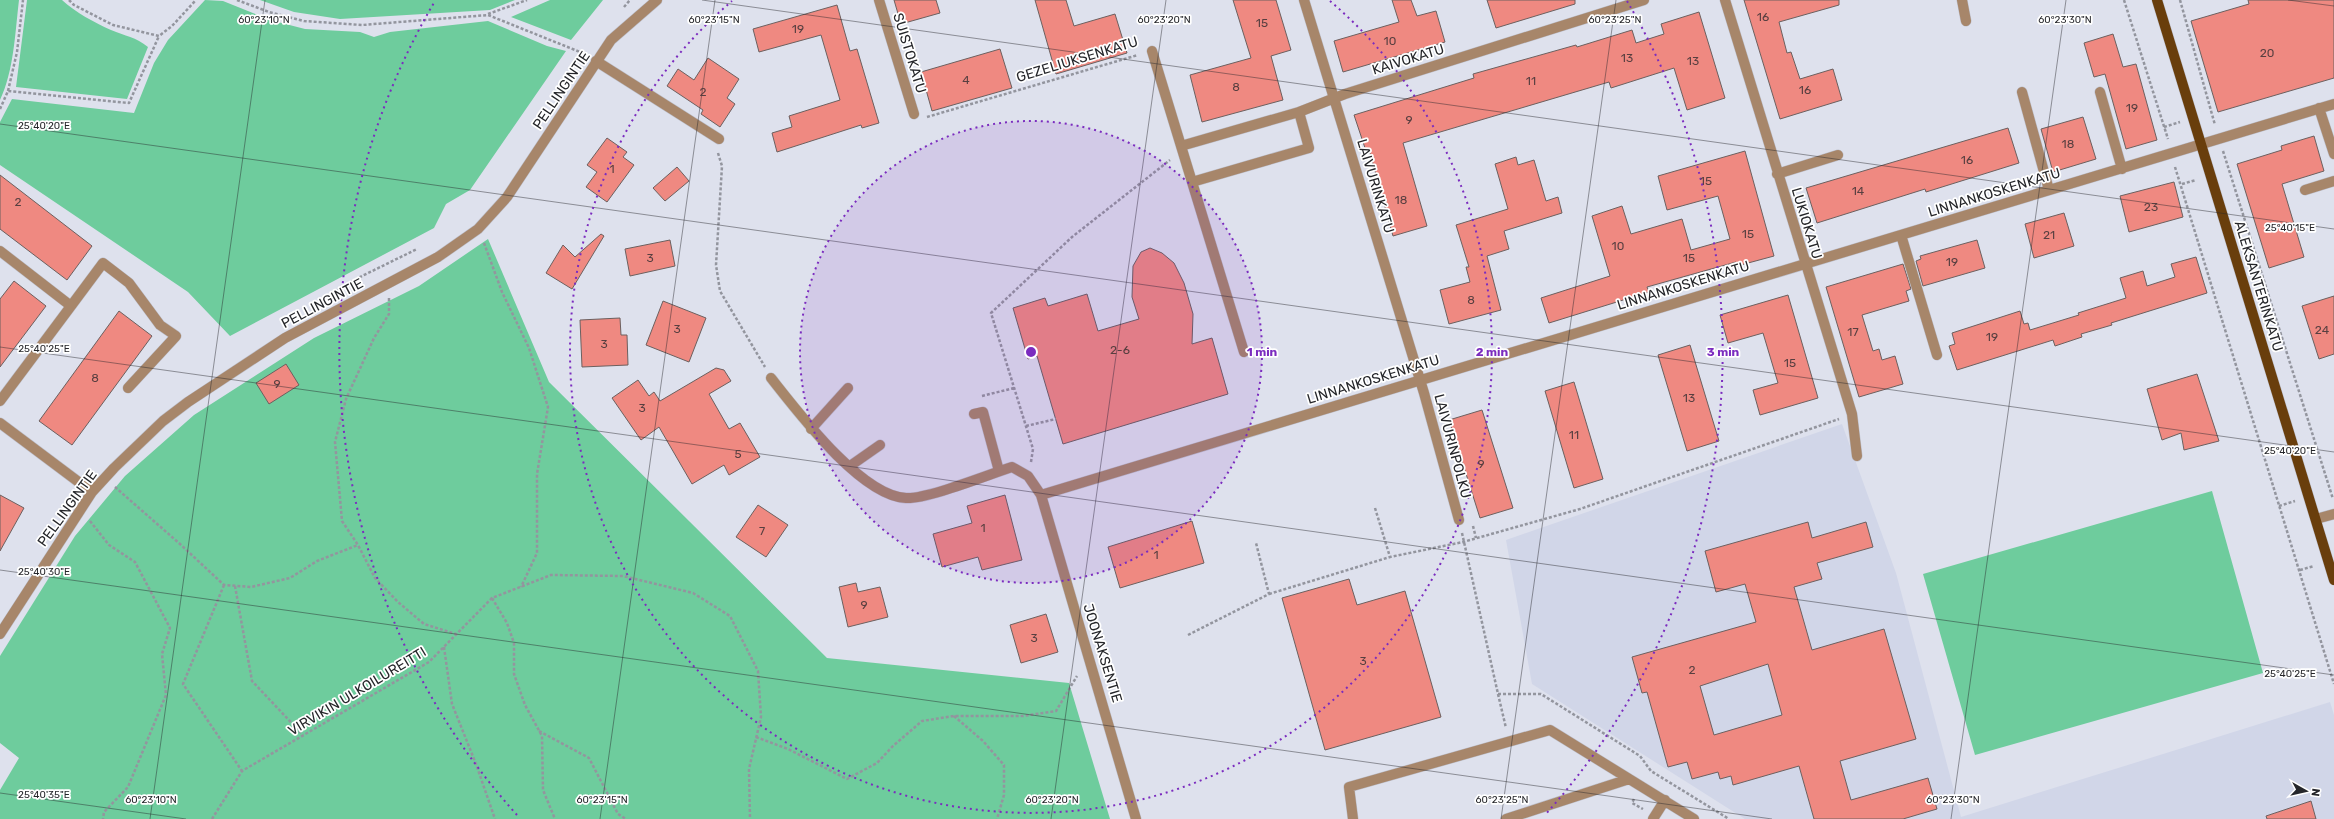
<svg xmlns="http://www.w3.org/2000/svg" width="2334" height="819" font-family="Rubik,sans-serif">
<rect width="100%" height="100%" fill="#dee1ed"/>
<path fill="#d1d6e8" d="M1842 424 1896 573 1961 817 2330 702 2334 715V819H1745L1532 684 1506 540Z"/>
<path fill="#6ecc9d" d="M0 0H19C15 33 14 70 0 100Z
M27 0H62C75 12 95 23 111 30 125 36 136 37 148 47L127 99 16 87Z
M205 0 223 1 270 20 305 29 360 32 374 37 390 32 488 21 547 46 566 51 470 190 446 204 434 228 230 336 188 292 0 165V122L12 99 134 113 154 63 168 40Z
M260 0H515L490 10 340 19 294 12Z
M550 0H603L571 40 511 17Z
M488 239 549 382 827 658 1069 683 1110 819H0V790L19 758 0 743V656L75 536 125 476 194 415 314 338 419 286Z
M2212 491 2263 673 1975 755 1923 574Z"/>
<path fill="#ef8981" stroke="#6c605f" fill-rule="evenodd" d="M894 0H936L940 13 901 24Z
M1035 0H1066L1074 26 1115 14 1127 53 1056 74Z
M1233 0H1276L1291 50 1271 56 1283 100 1202 122 1190 75 1251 58Z
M1392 0H1411L1417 16 1436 11 1445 42 1343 72 1334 41 1399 22Z
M1487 0H1575V4L1496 28Z
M1744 0H1839V5L1779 22 1787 53 1791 52 1800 79 1833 69 1842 100 1780 119Z
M2248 0H2334V78L2218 112 2191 21 2249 4Z
M837 5 850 51 857 49 879 123 862 128 861 125 777 152 772 133 792 127 789 116 840 100 821 35 759 52 753 29Z
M1699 12 1725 98 1687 110 1674 68 1611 88 1609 82 1403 143 1427 226 1393 236 1370 153 1367 154 1354 115 1474 78 1473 74 1576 45 1577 47 1632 30 1636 43 1664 34 1661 24Z
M2113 34 2123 67 2136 64 2157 140 2126 149 2105 74 2094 77 2084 43Z
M1000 49 1012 88 932 111 921 72Z
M708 58 739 79 727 98 735 104 720 127 701 114 703 110 667 86 678 69 694 80Z
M2083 117 2096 159 2053 172 2041 129Z
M2008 128 2019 163 1926 192 1925 189 1817 223 1806 188Z
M2314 136 2324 171 2282 184 2304 257 2269 268 2237 164 2282 150 2281 146Z
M607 138 627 152 623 157 634 165 607 202 586 187 597 172 587 165Z
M1745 151 1774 256 1737 266 1736 262 1647 287 1649 292 1549 323 1541 298 1610 276 1592 216 1622 206 1631 234 1682 219 1691 250 1730 239 1718 196 1667 210 1658 176Z
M1516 157 1518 165 1534 160 1546 201 1558 197 1562 213 1504 231 1509 249 1487 256 1501 310 1449 324 1440 290 1470 282 1466 267H1469L1456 225 1508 209 1495 164Z
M677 167 689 181 665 201 653 188Z
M0 175 92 246 67 280 0 229Z
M2174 182 2183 217 2129 232 2120 196Z
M2064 213 2074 246 2034 258 2025 224Z
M601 234 604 236 572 289 546 273 563 245 575 257Z
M670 240 675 266 630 276 625 249Z
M1977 240 1985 268 1923 286 1916 261 1921 259 1920 256Z
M1150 248 1162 253 1174 263 1184 283 1193 314 1192 344 1212 338 1228 394 1063 444 1037 356 1028 359 1013 308 1045 298 1048 306 1087 294 1098 331 1139 319 1132 297 1133 266 1141 252Z
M2196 257 2207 293 2111 323 2112 325 2081 334 2082 337 2055 346 2053 340 1957 370 1949 346 1955 344 1952 333 2020 311 2024 324 2028 323 2030 330 2079 315 2078 313 2126 298 2120 278 2143 271 2147 286 2175 277 2171 264Z
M1903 264 1911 289 1906 291 1909 301 1862 315 1873 351 1879 349 1882 360 1895 356 1903 384 1859 397 1826 287Z
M14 281 46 306 0 367V299Z
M1788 295 1818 398 1760 415 1753 390 1778 383 1763 333 1728 343 1720 315Z
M2334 296V354L2319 359 2302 306Z
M663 301 706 318 689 362 646 345Z
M119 311 152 336 72 445 39 421Z
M620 318 621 335H627L628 365 582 367 580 320Z
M1690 345 1719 441 1687 451 1658 355Z
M286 364 299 385 269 404 256 383Z
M716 368 724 370 731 381 709 394 729 429 740 423 760 457 729 475 724 465 692 484 659 427 641 440 612 398 638 380 649 396 654 392 660 401Z
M2197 374 2219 441 2184 450 2181 433 2162 440 2147 389Z
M1574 382 1603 479 1574 488 1545 391Z
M1482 410 1513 508 1480 518 1449 420Z
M0 495 24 508 0 551Z
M1005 495 1022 560 982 570 978 557 942 567 933 534 972 523 967 506Z
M758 505 788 525 766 557 736 537Z
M1192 521 1204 563 1120 588 1108 547Z
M1808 522 1812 538 1866 522 1873 547 1817 563 1822 579 1794 587 1812 650 1884 629 1916 739 1840 761 1851 800 1928 778 1937 809 1903 819H1814L1799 766 1733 785 1731 776 1720 779 1718 772 1692 779 1687 762 1668 767 1647 692 1642 693 1632 657 1756 622 1745 584 1716 592 1705 551ZM1768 664 1782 715 1714 735 1700 686Z
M1349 579 1357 605 1405 591 1441 717 1325 750 1282 598Z
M856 583 858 592 880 587 888 617 848 627 839 587Z
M1046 614 1058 652 1021 663 1010 625Z
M2311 801 2316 819H2267L2266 816Z"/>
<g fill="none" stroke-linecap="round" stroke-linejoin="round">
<g stroke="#bdbfca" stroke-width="11">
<path id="minor" d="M879 0 914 114
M1304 0 1424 393 1459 520
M1725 0 1852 414 1857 456
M1962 0 1966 21
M1152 51 1192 182 1309 148 1299 112
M596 61 719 139
M2022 92 2049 190
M2100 92 2122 169
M2319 108 2334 154
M1181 146 1299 112 1345 94 1644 0
M1777 174 1838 155
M1192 182 1244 352
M2305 190 2334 181
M1901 235 1937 355
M0 251 71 306 0 401
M71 306 103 263 129 283 160 325 176 336 128 388
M771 378C798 412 861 496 906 498 928 499 987 475 1012 467L1028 476 1041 495 1136 819
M974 414 983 412 999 471
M0 423 92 492
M811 429 848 388
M850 466 880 445
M1041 495 2334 104
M2316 519 2334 514
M0 634 92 492 114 468 163 421 188 402 285 338 438 257 478 229 507 197 611 40 657 0
M1353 819 1349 787 1550 730 1694 819
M1506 819 1629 779
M1653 819 1665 800"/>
</g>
<g stroke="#bdbfca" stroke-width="11">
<path id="major" d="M2157 0 2334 580"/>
</g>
<path stroke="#93959e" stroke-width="2.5" stroke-dasharray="3 2" stroke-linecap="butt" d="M69 0 74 5 113 25 159 36 172 26 196 0
M237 0 269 12 304 21 362 25 488 15 585 54
M2124 0 2168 139
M2180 0 2215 125
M624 7 630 0
M488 14 527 0
M8 91 17 52 23 0
M0 109 8 91 129 103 159 36
M927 117 1138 55
M2164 127 2180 122
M2223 151 2333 499
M718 153 722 166 716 265 720 291 765 367
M2175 167 2334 684
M2182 184 2196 180
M484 243 502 292 529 348 548 407 537 474V553L521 587
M325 298 358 278 417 249
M389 298V314L374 338 346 399 335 442 342 521 358 545 375 578 398 602 424 624 456 634
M982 396 1014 388
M1026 426 1056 419
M1031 462 1033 449 991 313 1072 237 1170 160
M115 487 180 544 224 585 251 587 290 578 317 561 358 545
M2279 506 2295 501
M1375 508 1390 557 1463 542 1580 509 1839 419
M90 521 109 545 135 562 170 628 162 654 166 695 128 787 104 812 103 819
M1473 526 1476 538
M1462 533 1498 694H1541L1640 756 1651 771 1729 819
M2300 570 2314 566
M224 585 183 684 242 771
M235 586 252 681 303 735
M1269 594 1390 557
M492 598 507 623 514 643V674L525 705 542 736 543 790 555 819
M1188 635 1269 594 1256 543
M444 647 452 704 476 764 495 819
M1498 694 1506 728
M954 716 983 741 1004 765V795L997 819
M539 731 589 758 618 814 626 819
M756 737 788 749 847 779 877 763 893 746 922 721 954 716H1023L1056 711 1077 676
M1634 799 1632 803 1643 809
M212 819 242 771 429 662 492 598 551 575 623 576 693 593 730 616 758 671 761 717 749 769 750 819"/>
<use href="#minor" stroke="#a7866a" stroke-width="10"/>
<use href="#major" stroke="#693e0c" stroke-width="10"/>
</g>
<path fill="none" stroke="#25262a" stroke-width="1" stroke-opacity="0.45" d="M702 0 2334 229M2288 0 2334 6M0 124 2334 452M0 347 2334 675M0 570 1772 819M0 793 186 819M150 819 265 0M600 819 715 0M1051 819 1166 0M1501 819 1616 0M1951 819 2066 0"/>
<circle cx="1031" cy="352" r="231" fill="#7b2cbf" fill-opacity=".12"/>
<g fill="none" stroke="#7b2cbf" stroke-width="2" stroke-dasharray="2 4">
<circle cx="1031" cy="352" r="231"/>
<path d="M1330 1A461 461 0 1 1 732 1"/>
<path d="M517 815A692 692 0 0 1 435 1M1627 1A692 692 0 0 1 1545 815"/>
</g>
<g text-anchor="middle" stroke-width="3.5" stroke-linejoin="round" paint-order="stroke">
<g font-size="12" fill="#583f40">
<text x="1763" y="21">16</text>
<text x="1262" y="27">15</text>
<text x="798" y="33">19</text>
<text x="1390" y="45">10</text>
<text x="2267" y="57">20</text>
<text x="1627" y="62">13</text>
<text x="1693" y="65">13</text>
<text x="966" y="84">4</text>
<text x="1531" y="85">11</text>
<text x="1236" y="91">8</text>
<text x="1805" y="94">16</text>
<text x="703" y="96">2</text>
<text x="2132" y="112">19</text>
<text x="1409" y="124">9</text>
<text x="2068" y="148">18</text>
<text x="1967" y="164">16</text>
<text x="612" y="173">1</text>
<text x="1706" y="185">15</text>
<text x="1858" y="195">14</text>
<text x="1401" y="204">18</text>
<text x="18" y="206">2</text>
<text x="2151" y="211">23</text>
<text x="1748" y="238">15</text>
<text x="2049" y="239">21</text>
<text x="1618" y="250">10</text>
<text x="650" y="262">3</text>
<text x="1689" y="262">15</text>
<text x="1952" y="266">19</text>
<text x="1471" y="304">8</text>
<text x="677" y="333">3</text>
<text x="2322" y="334">24</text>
<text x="1853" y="336">17</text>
<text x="1992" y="341">19</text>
<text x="604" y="348">3</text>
<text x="1120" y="354">2-6</text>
<text x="1790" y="367">15</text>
<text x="95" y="382">8</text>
<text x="277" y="388">9</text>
<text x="1689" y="402">13</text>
<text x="642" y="412">3</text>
<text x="1574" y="439">11</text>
<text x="738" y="458">5</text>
<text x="1481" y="468">9</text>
<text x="983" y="532">1</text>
<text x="762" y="535">7</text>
<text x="1156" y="559">1</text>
<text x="864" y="609">9</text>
<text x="1034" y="642">3</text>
<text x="1363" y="665">3</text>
<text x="1692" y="674">2</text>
</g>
<g font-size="14" fill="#25262a" stroke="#fff">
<text transform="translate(910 53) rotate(73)" y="5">SUISTOKATU</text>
<text transform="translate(1077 59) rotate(-17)" y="5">GEZELIUKSENKATU</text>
<text transform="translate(1408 59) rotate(-17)" y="5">KAIVOKATU</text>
<text transform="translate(561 90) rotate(-56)" y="5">PELLINGINTIE</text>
<text transform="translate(1376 186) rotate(73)" y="5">LAIVURINKATU</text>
<text transform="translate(1994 192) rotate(-17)" y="5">LINNANKOSKENKATU</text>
<text transform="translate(1807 223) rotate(73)" y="5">LUKIOKATU</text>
<text transform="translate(1683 285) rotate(-17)" y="5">LINNANKOSKENKATU</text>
<text transform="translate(2259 286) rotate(73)" y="5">ALEKSANTERINKATU</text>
<text transform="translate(322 303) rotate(-28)" y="5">PELLINGINTIE</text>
<text transform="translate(1373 379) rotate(-17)" y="5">LINNANKOSKENKATU</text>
<text transform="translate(1453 446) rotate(75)" y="5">LAIVURINPOLKU</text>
<text transform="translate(67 508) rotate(-54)" y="5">PELLINGINTIE</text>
<text transform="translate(1103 653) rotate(73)" y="5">JOONAKSENTIE</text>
<text transform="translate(357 691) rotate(-31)" y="5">VIRVIKIN ULKOILUREITTI</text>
</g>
</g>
<g font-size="10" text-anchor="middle" fill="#25262a" stroke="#fff" stroke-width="3.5" stroke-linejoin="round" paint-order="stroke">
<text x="264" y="23">60°23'10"N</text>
<text x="714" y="23">60°23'15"N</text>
<text x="1164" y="23">60°23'20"N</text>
<text x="1615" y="23">60°23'25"N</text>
<text x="2065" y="23">60°23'30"N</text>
<text x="44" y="129">25°40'20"E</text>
<text x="2290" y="231">25°40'15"E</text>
<text x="44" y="352">25°40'25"E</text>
<text x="2290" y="454">25°40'20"E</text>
<text x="44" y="575">25°40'30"E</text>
<text x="2290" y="677">25°40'25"E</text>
<text x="44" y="798">25°40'35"E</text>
<text x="151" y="803">60°23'10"N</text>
<text x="602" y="803">60°23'15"N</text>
<text x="1052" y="803">60°23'20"N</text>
<text x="1502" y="803">60°23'25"N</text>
<text x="1953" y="803">60°23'30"N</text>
</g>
<circle cx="1031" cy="352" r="6" fill="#7b2cbf" stroke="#fff" stroke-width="2"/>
<g font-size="12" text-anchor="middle" font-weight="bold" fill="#7b2cbf" stroke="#fff" stroke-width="3.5" stroke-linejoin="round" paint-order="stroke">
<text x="1262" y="356">1 min</text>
<text x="1492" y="356">2 min</text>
<text x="1723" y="356">3 min</text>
</g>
<g transform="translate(2306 791) rotate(98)" stroke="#ffffff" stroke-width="3" paint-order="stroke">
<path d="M0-3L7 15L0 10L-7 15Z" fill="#25262a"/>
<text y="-6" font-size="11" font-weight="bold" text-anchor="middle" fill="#25262a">N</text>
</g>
</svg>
